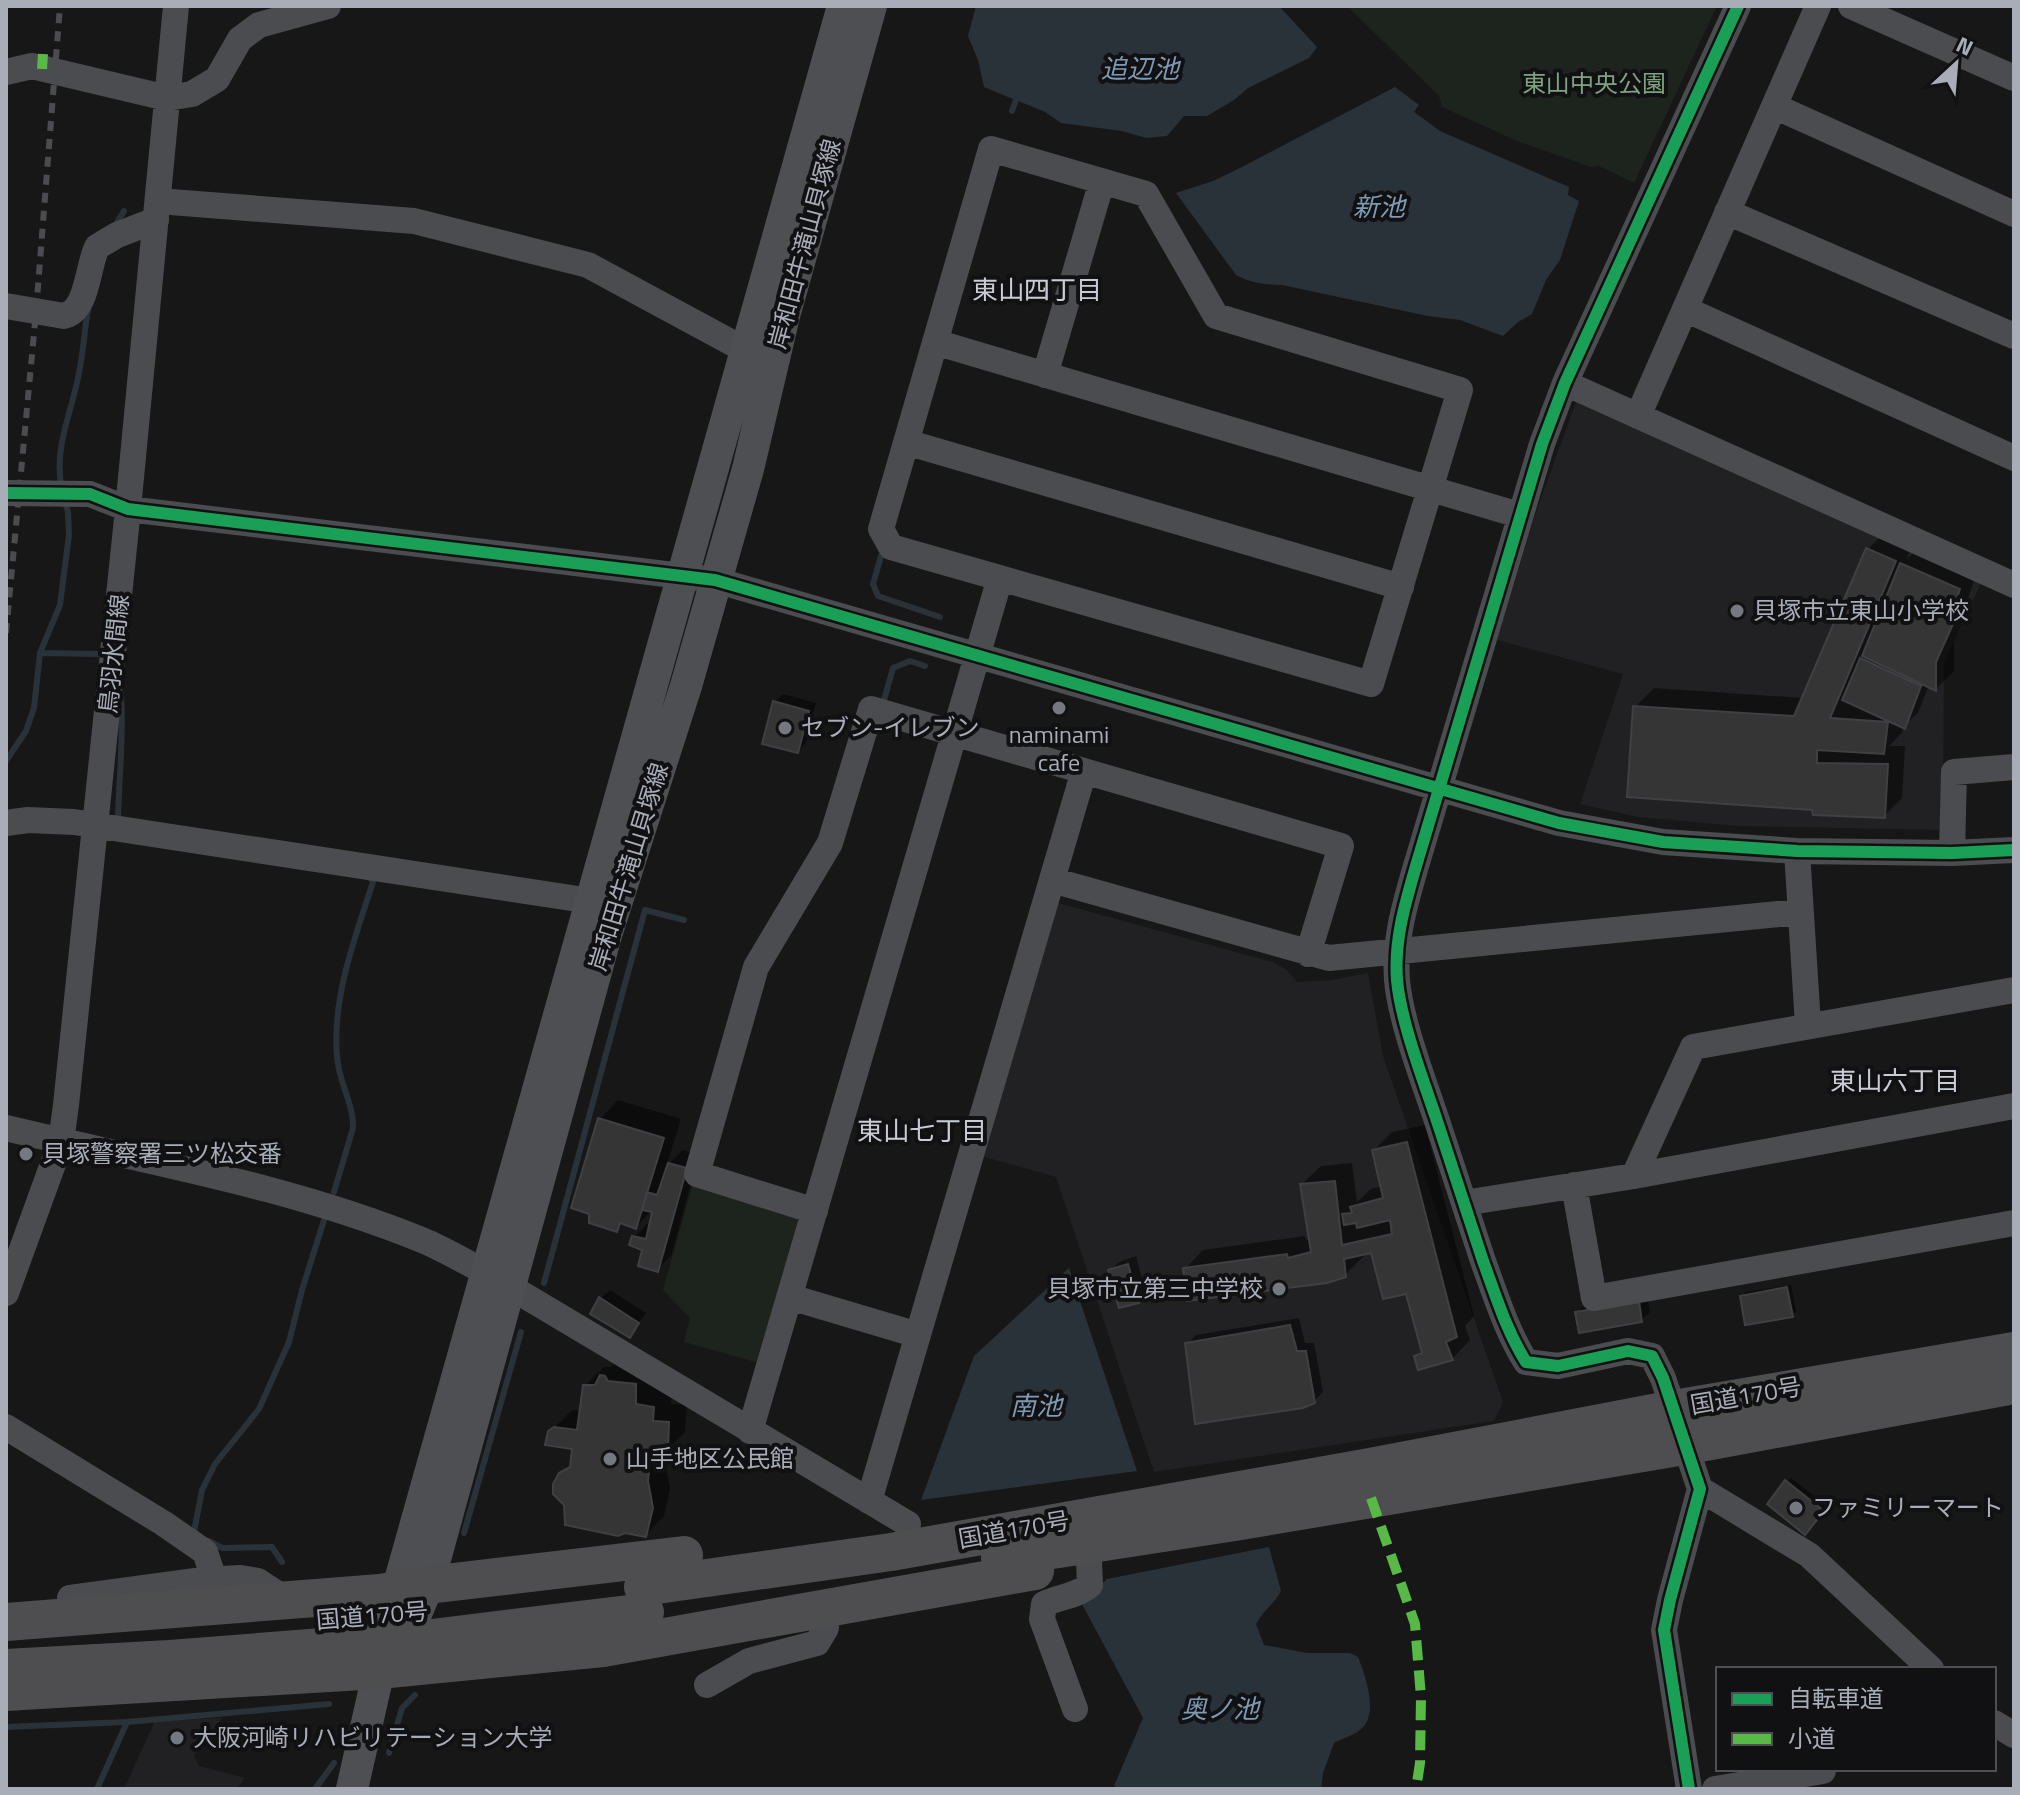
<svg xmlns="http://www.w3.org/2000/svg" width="2020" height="1795" font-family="'Titillium Web','Noto Sans JP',sans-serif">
<rect width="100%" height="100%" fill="#171717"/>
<path fill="#212123" d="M1576 402 1982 581 1944 663 1943 830 1738 826 1638 817 1580 804 1623 674 1497 640 1534 518Z
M1055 902 1272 962 1287 970 1297 982 1332 980 1368 973 1383 1056 1503 1402 1494 1421 1154 1472 1056 1177 981 1156Z
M222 1718 194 1756 199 1766 245 1778 236 1789H124L155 1721Z"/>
<path fill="#1d241e" d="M1347 6H1717L1634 183 1599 166 1591 167 1517 141 1442 107 1439 96Z
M693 1183 797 1216 801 1227 759 1363 684 1342 690 1318 663 1290Z"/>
<path fill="#2a3239" d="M976 6H1279L1317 47 1309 58 1248 88 1234 100 1207 116H1184L1167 136 1146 138 1122 131 1061 123 1045 112 984 87 978 60 968 36Z
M1395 87 1419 105 1414 112 1440 131 1569 187 1568 195 1579 201 1560 260 1546 280 1532 314 1518 322 1503 336 1460 320 1428 316 1282 285C1264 285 1252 283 1236 275L1176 193 1213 181 1242 167Z
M1069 1268 1137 1471 921 1500 974 1356Z
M1269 1547 1281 1591C1274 1604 1263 1611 1256 1624L1264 1645 1307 1653H1350L1358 1657C1365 1674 1378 1712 1363 1727 1356 1735 1343 1738 1334 1743L1323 1773 1321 1789H1121L1114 1786 1143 1718 1082 1604 1107 1579Z"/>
<path fill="#0007" d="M1886 531 1913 543 1906 560 1920 546 1977 571 1967 602 1970 605 1954 642V671L1936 689 1929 685 1918 713 1903 726 1902 733 1889 746H1905L1902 798 1884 816 1814 808 1635 707 1654 688 1804 698 1868 549Z
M783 694 816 703 806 743 797 751 775 702Z
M618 1100 681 1119 666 1167 683 1150 699 1155 671 1256 657 1269 634 1238 647 1224 651 1225 654 1208 636 1227 623 1222 616 1229 600 1119Z
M1425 1125 1474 1316 1465 1326 1470 1340 1452 1359 1416 1356 1423 1349 1408 1291 1373 1251 1363 1253 1364 1256 1345 1275 1185 1269 1203 1250 1305 1236 1306 1240 1311 1239 1302 1184 1321 1166 1352 1163 1357 1202 1371 1189 1382 1186 1374 1150 1392 1132Z
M1136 1256 1146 1293 1137 1302 1110 1271 1119 1262Z
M1791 1285 1796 1311 1792 1315 1742 1296 1746 1292Z
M610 1290 646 1313 630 1335 601 1298Z
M1647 1294 1650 1312 1641 1320 1578 1312 1586 1304Z
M1299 1318 1305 1343H1314L1323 1392 1314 1401 1187 1344 1196 1335Z
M621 1358 672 1389 671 1404 687 1405 685 1432 667 1450 665 1462 670 1488 664 1516 645 1535 624 1531 560 1474 573 1462 574 1447 550 1432 569 1413 574 1410 582 1411 585 1386 604 1367H611Z
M1791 1478 1827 1506 1809 1528 1787 1482Z"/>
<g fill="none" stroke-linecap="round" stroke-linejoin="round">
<path stroke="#2a3239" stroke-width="6" d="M1012 111 1016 100
M115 226 124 211
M62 488C53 452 71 413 78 378 83 356 84 333 88 310
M881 556 873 584 878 596 940 617
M40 653 99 654
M884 700 893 668 910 661 925 666
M6 761 26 731 34 708 40 653 60 605 69 535 68 512 65 502
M118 818C119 776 124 735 121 694
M334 1192 353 1128C354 1104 338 1081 337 1056 332 997 355 938 373 882L369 876
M544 1283 645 910 684 920
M196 1533 194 1532 202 1490 215 1464 259 1409 289 1342 302 1290 325 1217
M464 1533 521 1332
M209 1541 222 1548 272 1547 282 1562
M6 1727 127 1722 329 1704
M389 1753 402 1708 415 1695
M97 1789 127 1722
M315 1789 334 1763"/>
</g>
<path fill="#353536" stroke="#3f4043" stroke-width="2" d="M1866 548 1896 561 1830 718 1888 722 1884 754 1817 750V763L1888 764 1885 818 1813 815 1812 810 1627 797 1633 706 1794 716Z
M1900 563 1960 589 1949 621 1953 624 1936 662V691L1862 656Z
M1860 658 1921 686 1905 729 1842 700Z
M773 701 809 711 798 753 762 744Z
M598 1118 664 1138 636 1229 620 1223 617 1232 589 1223V1214L571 1208Z
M1407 1142 1457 1337 1446 1342 1453 1360 1418 1370 1414 1356 1422 1353 1406 1294 1383 1299 1371 1253 1344 1259 1346 1277 1327 1283 1187 1301 1183 1268 1287 1254 1288 1258 1311 1252 1300 1184 1335 1181 1342 1245 1392 1234 1390 1220 1357 1228 1356 1223 1344 1225 1342 1214 1352 1213 1350 1207 1383 1198 1372 1150Z
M668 1163 687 1168 658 1272 638 1266 642 1250 629 1245 632 1236 646 1239 652 1212 642 1210 647 1192 657 1195Z
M1128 1264 1139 1303 1119 1308 1108 1270Z
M1787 1287 1793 1317 1745 1325 1740 1296Z
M599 1297 639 1323 630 1338 590 1314Z
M1639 1301 1642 1322 1579 1333 1575 1312Z
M1290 1325 1297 1351H1306L1315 1403 1303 1408 1195 1424 1185 1343Z
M600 1375 605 1376 608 1381 636 1384V1404L654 1407 653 1421 669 1422 668 1452 651 1451 648 1481 653 1508 646 1537 625 1533 618 1536 565 1525 564 1505 553 1494V1484L559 1473 570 1467 572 1449 545 1445 548 1431 554 1427 577 1430 583 1385H595Z
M1785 1480 1824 1511 1805 1535 1767 1504Z"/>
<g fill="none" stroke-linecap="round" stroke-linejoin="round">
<path stroke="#4b4c50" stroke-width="26" d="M1851 6 2014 78
M6 72 32 66 167 98 192 94 217 79 240 39 259 25 328 6
M1774 106 2014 214
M991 149 1146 194 1216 316 1460 390 1371 684 891 547 881 529Z
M158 201 414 221 588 265 747 351
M1727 212 2014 336
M6 306 64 316C88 310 87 268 97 247L117 235 156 220
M1685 309 2014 458
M935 342 1519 515
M1045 375 1102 181
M1565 383 2014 585
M1638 416 1818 6
M906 442 1401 587
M6 493 90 494 128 509 715 580 1559 823 1663 842 1797 851 1952 853 2014 850
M6 823 28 820 74 822 591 901
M1797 851 1808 1025
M1952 853 1954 772 2014 767
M1052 880 1329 958 1799 912
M6 1128C147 1162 286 1185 422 1240 444 1249 465 1262 487 1273L908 1524
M1634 1176 1693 1047 2014 990
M1574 1185 1594 1298 2014 1223
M1464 1203 1634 1176 2014 1106
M815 1211 697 1174 756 967 830 843 871 709 1341 846 1308 954
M6 1293 61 1142 66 1105 128 509 176 6
M790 1297 918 1335
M6 1427 163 1523 205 1552 214 1579
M750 1431 1000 578
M1700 1489 1809 1555 1931 1669
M869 1501 1084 771
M70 1598 203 1580 241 1578 258 1581 287 1600
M707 1685 749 1661 817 1643 826 1628 824 1608
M1075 1709 1042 1619 1044 1604C1059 1597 1077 1596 1090 1585L1089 1561
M1994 1723 2014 1735
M1689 1789 1664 1630 1670 1600 1700 1489 1663 1378 1652 1356 1628 1351 1558 1366 1526 1362C1506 1330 1496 1296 1483 1261 1468 1216 1454 1172 1439 1127 1425 1084 1401 1024 1397 980 1394 940 1405 904 1416 866L1542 444 1565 383 1738 6
M1715 1789 1823 1771"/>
<path stroke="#4d4f52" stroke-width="32" d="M398 1657 428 1585 606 935 686 686 748 469 784 316 871 6
M352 1789 397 1591 843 6"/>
<path stroke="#4e4e51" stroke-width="38" d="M1000 1558 1241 1521 1684 1446 2014 1385
M643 1587 891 1552 1370 1467 1674 1409 2014 1351
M6 1622 380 1593 428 1585 684 1555
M6 1692 379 1670 603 1648 1035 1571"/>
<path stroke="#4b4c4f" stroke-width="6" stroke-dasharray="10 8" stroke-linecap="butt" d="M6 633 36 312 60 6"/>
<path stroke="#4e4e51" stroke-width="38" d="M6 1668 170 1659 424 1639 645 1612"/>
<path stroke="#58b947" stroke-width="10" stroke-dasharray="20 10" stroke-linecap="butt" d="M42 69 43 54
M1371 1498 1415 1624 1421 1697 1420 1763 1416 1789"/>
<g stroke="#111113" stroke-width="17">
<path id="cycleway" d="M6 493 90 494 128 509 715 580 1559 823 1663 842 1797 851 1952 853 2014 850
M1689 1789 1664 1630 1670 1600 1700 1489 1663 1378 1652 1356 1628 1351 1558 1366 1526 1362C1506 1330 1496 1296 1483 1261 1468 1216 1454 1172 1439 1127 1425 1084 1401 1024 1397 980 1394 940 1405 904 1416 866L1542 444 1565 383 1738 6"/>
</g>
<use href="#cycleway" stroke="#1a9f57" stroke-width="12"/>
</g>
<g fill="#757880" stroke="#111113" stroke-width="3">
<circle cx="1737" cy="611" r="8"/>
<circle cx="1059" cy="708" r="8"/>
<circle cx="785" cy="728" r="8"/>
<circle cx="26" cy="1154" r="8"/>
<circle cx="1279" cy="1289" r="8"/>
<circle cx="610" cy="1459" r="8"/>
<circle cx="1796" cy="1508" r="8"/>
<circle cx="177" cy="1738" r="8"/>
</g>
<g text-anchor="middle" stroke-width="8" stroke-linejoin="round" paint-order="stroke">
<g font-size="24" fill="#7fa381" stroke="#111113">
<text x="1594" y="92">東山中央公園</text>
</g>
<g font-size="24" fill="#a8adb8" stroke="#111113">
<text transform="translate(805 244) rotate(-75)" y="8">岸和田牛滝山貝塚線</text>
<text transform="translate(114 654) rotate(-84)" y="8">鳥羽水間線</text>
<text transform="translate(629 867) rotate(-73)" y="8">岸和田牛滝山貝塚線</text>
<text transform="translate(1746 1396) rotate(-10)" y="8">国道170号</text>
<text transform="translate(1014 1530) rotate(-10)" y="8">国道170号</text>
<text transform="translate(372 1616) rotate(-5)" y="8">国道170号</text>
</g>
<g font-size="24" fill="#a8adb8" stroke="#111113" text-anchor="start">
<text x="1753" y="619">貝塚市立東山小学校</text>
<text x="801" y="736">セブン-イレブン</text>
<text x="1059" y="743" text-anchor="middle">naminami<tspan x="1059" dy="28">cafe</tspan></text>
<text x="42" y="1162">貝塚警察署三ツ松交番</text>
<text x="1263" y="1297" text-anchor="end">貝塚市立第三中学校</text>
<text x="626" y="1467">山手地区公民館</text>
<text x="1812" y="1516">ファミリーマート</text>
<text x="193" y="1746">大阪河崎リハビリテーション大学</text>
</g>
<g font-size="26" font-style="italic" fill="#7f9bb3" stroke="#111113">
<text x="1140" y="78">追辺池</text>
<text x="1379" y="216">新池</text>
<text x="1036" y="1415">南池</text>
<text x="1220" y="1718">奥ノ池</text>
</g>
<g font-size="26" fill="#c9ccd4" stroke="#111113">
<text x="1037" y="299">東山四丁目</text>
<text x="1895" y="1090">東山六丁目</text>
<text x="922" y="1140">東山七丁目</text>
</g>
</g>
<rect width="2020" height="1795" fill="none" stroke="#a8adb8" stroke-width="16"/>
<rect x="1716" y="1667" width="280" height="104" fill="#111113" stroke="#4d4f55" stroke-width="2"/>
<rect x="1732" y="1693" width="40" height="12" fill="#1a9f57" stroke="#4d4f55" stroke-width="2"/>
<text x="1788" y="1707" font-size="24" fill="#a8adb8">自転車道</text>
<rect x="1732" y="1733" width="40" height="12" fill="#58b947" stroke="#4d4f55" stroke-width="2"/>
<text x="1788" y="1747" font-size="24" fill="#a8adb8">小道</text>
<g transform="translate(1956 64) rotate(26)" stroke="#111113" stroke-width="6" paint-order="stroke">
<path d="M0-6L14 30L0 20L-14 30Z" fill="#a8adb8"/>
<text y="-12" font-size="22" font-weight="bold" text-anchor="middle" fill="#a8adb8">N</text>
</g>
</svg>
